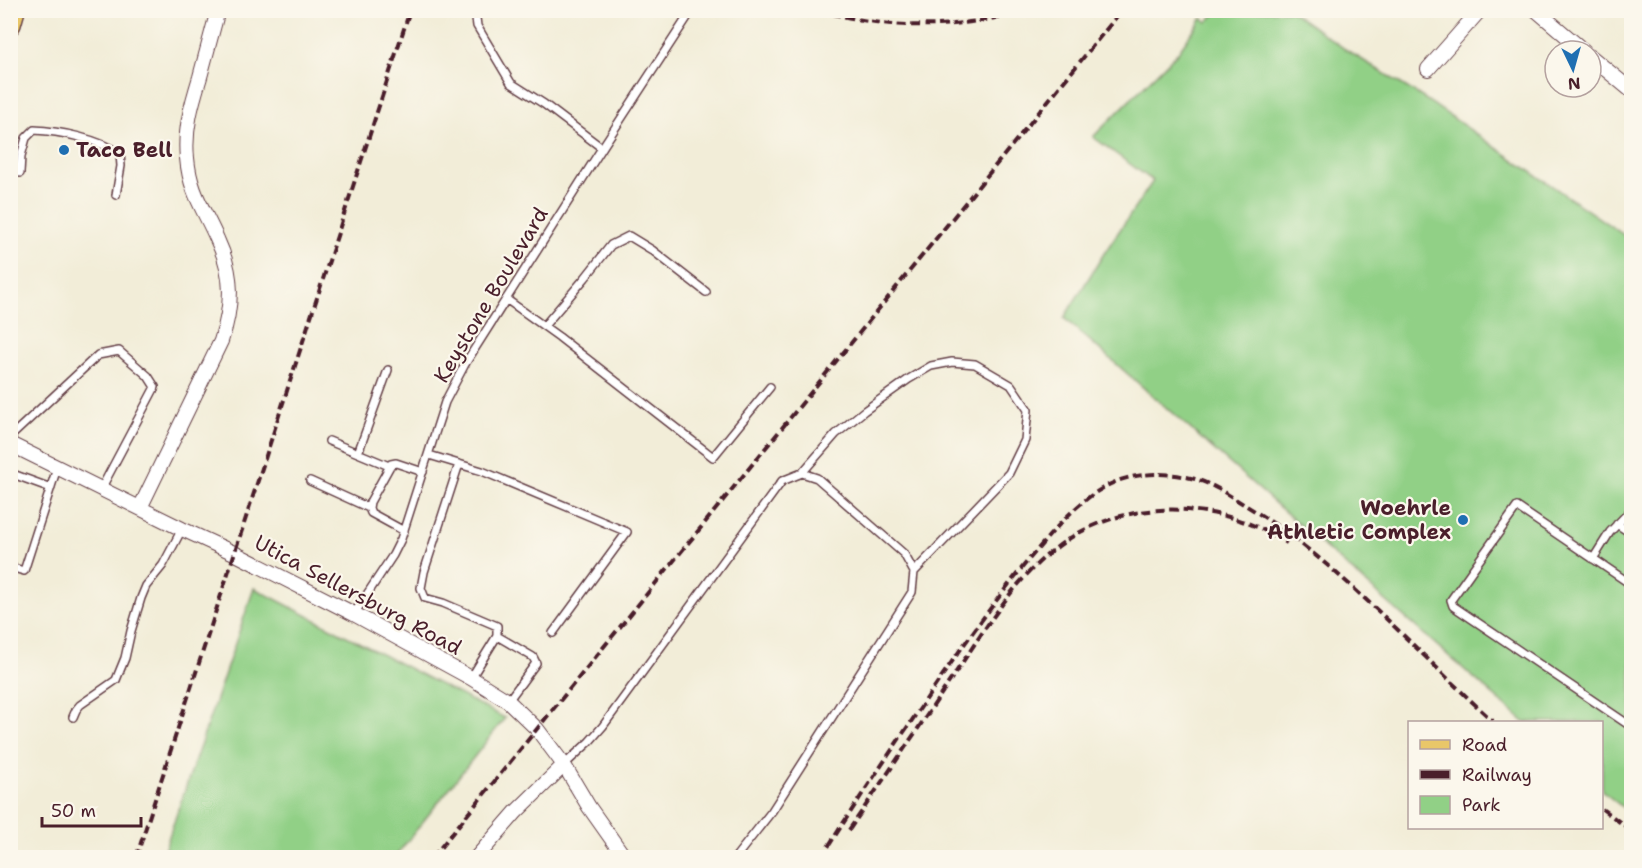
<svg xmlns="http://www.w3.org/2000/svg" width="1642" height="868" font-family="'Shantell Sans',sans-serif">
<rect width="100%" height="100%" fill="#fbf7ec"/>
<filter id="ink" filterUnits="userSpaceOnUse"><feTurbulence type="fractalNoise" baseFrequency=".0167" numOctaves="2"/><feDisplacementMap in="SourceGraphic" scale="12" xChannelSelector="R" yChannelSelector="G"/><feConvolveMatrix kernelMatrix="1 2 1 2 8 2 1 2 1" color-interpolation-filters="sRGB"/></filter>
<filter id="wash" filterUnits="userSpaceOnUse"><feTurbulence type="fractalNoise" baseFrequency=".008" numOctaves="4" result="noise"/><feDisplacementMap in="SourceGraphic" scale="24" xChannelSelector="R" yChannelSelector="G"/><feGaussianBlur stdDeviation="1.35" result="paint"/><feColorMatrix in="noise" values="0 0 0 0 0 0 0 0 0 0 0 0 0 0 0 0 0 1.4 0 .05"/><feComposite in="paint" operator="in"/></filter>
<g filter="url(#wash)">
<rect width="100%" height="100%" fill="#f2edd8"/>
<path fill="#91d086" stroke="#6e7858" stroke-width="1.5" d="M1218 11H1291L1345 49 1425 99 1631 240V814L1602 791V722H1524L1064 318 1103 255 1153 181 1093 137 1178 52 1202 18 1207 22Z
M254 588 505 718 395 857H162Z"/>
</g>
<g filter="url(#ink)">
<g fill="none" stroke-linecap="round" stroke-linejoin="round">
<g stroke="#633e45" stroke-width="10">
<path id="lane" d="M475 10 477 26 511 83 544 104 602 148
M20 173 21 156 26 138 34 130C59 131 99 139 120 154L121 166 116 195
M506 299 559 337 713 457 770 387
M544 326 585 278 611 245 629 236 652 250 706 292
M10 437 98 355 119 351 148 376 155 387 101 489
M329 441 389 466
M358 453 388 370
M429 455 482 471 627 532 553 633
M459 464 424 572 421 588 425 598 443 603 497 626V636L471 678
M10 473 51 488
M802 473 836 434 864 411 909 379 931 366 952 362 975 364 1011 385 1028 410 1025 440 1009 473 914 572
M310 481 369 508
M1617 524 1632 534
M404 531 371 513 369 508 370 502 391 464 396 463 423 472
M1593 559 1610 532 1632 509
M10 567 24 571 57 468
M1632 585 1517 507 1451 600 1453 606 1632 727
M354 614 393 555 401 539 445 402 465 364 604 145 692 10
M497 636 533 657 536 663 508 701
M73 717 76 710 80 705 116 680 125 658 131 631 141 598 146 586 163 565 182 529
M564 765 589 742 603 726 782 481 802 473 817 478 904 554 914 572 912 592 772 811 735 858
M1473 856 1476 858"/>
</g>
<g stroke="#633e45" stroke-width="16">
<path id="street" d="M1536 10 1584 51
M1591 57 1632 91
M1428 69 1480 10
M10 444 182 529 234 553 354 614 471 678 508 701 537 729 564 765 589 807 625 858
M140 508 221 341C233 305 234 275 217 239 204 209 190 193 187 158 184 130 192 103 200 77 206 55 212 33 218 10
M476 858 516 812 564 765"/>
</g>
<g stroke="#633e45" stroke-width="24">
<path id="primary" d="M10 24 14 10"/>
</g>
<use href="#lane" stroke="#fff" stroke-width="7"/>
<use href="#street" stroke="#fff" stroke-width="14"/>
<use href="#primary" stroke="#e9c769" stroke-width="21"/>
<path stroke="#4a1f2b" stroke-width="4" stroke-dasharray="9 4.5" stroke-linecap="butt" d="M818 10C895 31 953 30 1030 10
M1602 809 1632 831
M849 830C884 779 919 727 954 675 986 628 1018 572 1067 540 1132 497 1223 501 1287 543
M136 858 410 10
M432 858 1122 10
M821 858C853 807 887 757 921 707 956 655 991 605 1031 557 1055 529 1080 497 1115 482 1139 472 1170 472 1195 479 1213 484 1230 496 1245 505 1339 562 1412 648 1493 721"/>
</g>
</g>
<g fill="#1f6fb2" stroke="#fbf7ec" stroke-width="2">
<circle cx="64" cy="150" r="6"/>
<circle cx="1463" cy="520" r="6"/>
</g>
<g text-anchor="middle" stroke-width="4.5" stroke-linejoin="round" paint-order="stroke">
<g font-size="21" font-weight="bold" fill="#4a1f2b" stroke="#fbf7ec" text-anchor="start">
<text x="76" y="157">Taco Bell</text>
<text x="1451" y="515" text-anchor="end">Woehrle<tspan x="1451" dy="24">Athletic Complex</tspan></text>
</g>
<g font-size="21" fill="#4a1f2b" stroke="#fbf7ec">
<text transform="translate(491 295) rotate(-59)" y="7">Keystone Boulevard</text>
<text transform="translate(358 595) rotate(28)" y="7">Utica Sellersburg Road</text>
</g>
</g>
<rect width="1642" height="868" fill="none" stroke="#fbf7ec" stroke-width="36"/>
<rect x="1408" y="721" width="195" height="108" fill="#fbf7ec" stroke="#b4a19f" stroke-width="1.5"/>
<rect x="1420" y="740" width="30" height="9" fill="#e9c769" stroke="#b4a19f" stroke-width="1.5"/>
<text x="1462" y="751" font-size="18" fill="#4a1f2b">Road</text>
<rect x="1420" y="770" width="30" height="9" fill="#4a1f2b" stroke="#b4a19f" stroke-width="1.5"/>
<text x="1462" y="781" font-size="18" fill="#4a1f2b">Railway</text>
<rect x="1420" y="796" width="30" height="18" fill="#91d086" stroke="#b4a19f" stroke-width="1.5"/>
<text x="1462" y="811" font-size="18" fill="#4a1f2b">Park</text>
<g transform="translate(1573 69) rotate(175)"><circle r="28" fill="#fbf7ec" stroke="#b4a19f" stroke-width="1.5"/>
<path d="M0-4.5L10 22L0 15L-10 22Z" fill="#1f6fb2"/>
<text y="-9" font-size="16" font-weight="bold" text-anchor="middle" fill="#4a1f2b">N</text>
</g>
<path d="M42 817v9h99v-9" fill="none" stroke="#4a1f2b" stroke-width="3"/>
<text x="51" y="817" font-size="18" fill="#4a1f2b" stroke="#fbf7ec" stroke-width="4.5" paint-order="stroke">50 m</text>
</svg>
